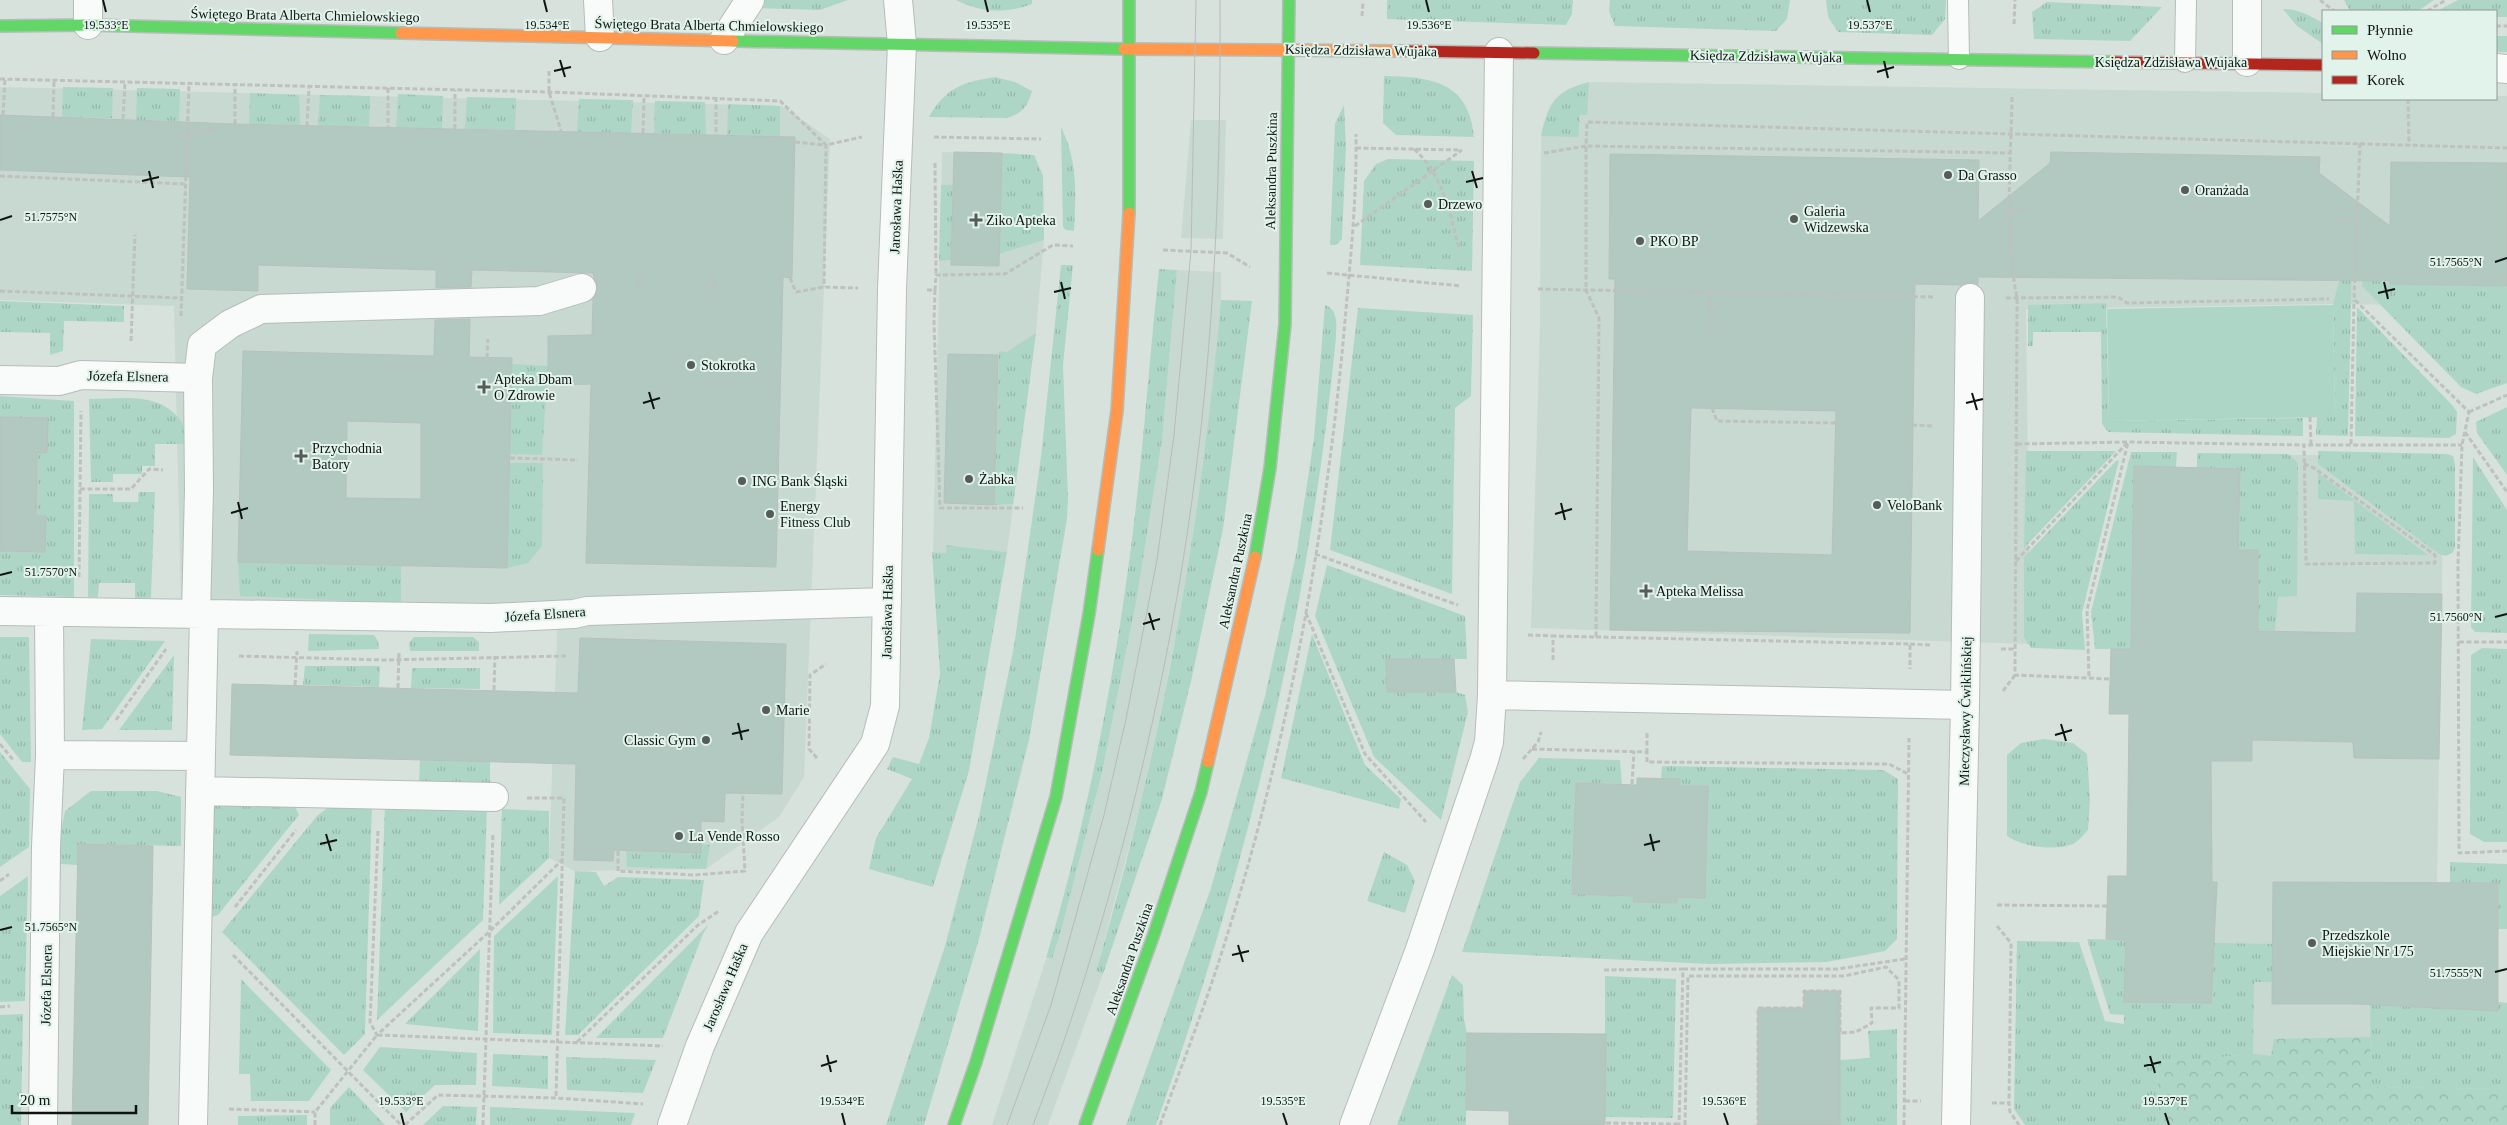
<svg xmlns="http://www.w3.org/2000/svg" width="2507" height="1125" font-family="Georgia,serif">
<defs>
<pattern id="grass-tufts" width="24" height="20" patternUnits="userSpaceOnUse" patternTransform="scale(1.25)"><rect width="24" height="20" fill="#aed6c6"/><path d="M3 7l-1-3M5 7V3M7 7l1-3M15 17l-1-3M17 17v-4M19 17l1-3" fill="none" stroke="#94b7a9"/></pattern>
<pattern id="park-crowns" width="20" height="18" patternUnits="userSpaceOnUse" patternTransform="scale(1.25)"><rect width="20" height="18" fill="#aed6c6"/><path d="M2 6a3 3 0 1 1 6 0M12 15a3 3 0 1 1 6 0" fill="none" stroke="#94b7a9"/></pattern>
</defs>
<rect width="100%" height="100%" fill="#d8e2dd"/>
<path fill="#c7d9d1" d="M1590 82 2323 93V99H2496V96H2507V306L2332 304 2026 309 2030 644 1531 628 1540 326 1541 136Z
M0 87 782 106 830 139 804 777 779 817 706 869 575 871 549 858 558 604 181 602 174 306 0 300Z
M1191 120H1226L1223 239 1181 238Z
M942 152 1034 155 1043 176 1044 240 1036 333 1007 552 947 545 946 553 933 552Z
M1177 270 1221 272V300L1213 398 1185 591 1147 780 1096 971 1103 974 1048 1125H992L1046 959H1052L1061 931 1102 773 1137 597 1162 440Z
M2240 454 2444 457 2437 882 2498 883V1002L2507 1003V1125H2123L2125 940 2106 939 2108 876H2127L2129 714H2109L2111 649H2131L2134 467 2197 468Z"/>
<path fill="url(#grass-tufts)" d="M765 0H848L820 10 757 8Z
M956 0H1032V4C1005 14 982 13 956 0Z
M1387 0H1573L1572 14 1566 25 1387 19Z
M1610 0H1790L1787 19 1776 31 1615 26 1609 11Z
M1826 0H1946L1945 19 1932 35 1838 32 1828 17Z
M2344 0H2434L2418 11H2350Z
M2458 0H2507V17H2496V11H2437Z
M2047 2 2162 7 2130 41 2034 39 2032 12Z
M2283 9C2298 9 2310 16 2323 23V44L2297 26Z
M2496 36H2507V52H2496Z
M1384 76C1431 77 1469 81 1474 137L1396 135 1383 123Z
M995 77 1015 82 1032 91C1027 107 1023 113 1007 118L929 117C945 88 963 82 995 77Z
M1589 82 1587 115H1580L1578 137 1541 136C1548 103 1555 91 1589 82Z
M63 87 113 88 112 118 62 117Z
M137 88 180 89 179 121 136 120Z
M250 93 299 95 300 125 249 124Z
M398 94 443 96 442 129 396 128Z
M320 95 370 96 369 127 318 126Z
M467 97 516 98 515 130 465 129Z
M579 99 633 100 631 133 577 132Z
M655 101 705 102 706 135 654 133Z
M728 104 780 106V136L727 135Z
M1344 105 1346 147 1342 239 1336 245H1330L1335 124Z
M1061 127C1078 161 1076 194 1074 231L1066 230 1063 227Z
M1002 153 1034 155 1043 176 1044 240 999 254Z
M1388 159 1474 161 1472 271 1360 265 1364 181 1376 164Z
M941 185H953L951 260 939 261Z
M2365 256 2376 280 2389 284 2507 286V383L2476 394 2461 387 2362 286Z
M2340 257H2352L2348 436 2316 435 2317 417H2335L2333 305 2339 281Z
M1061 265H1073L1063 365 1068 498 1067 519 1029 740 979 939 924 1125H886L945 946 979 816 1014 646 1041 457Z
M1159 269 1177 270 1162 440 1137 597 1102 773 1061 931 1052 959 1046 958C1086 825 1113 686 1131 547 1143 455 1149 361 1159 269Z
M1221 300 1252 301 1223 529 1192 677 1162 799 1103 974 1096 971C1161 752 1201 528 1221 300Z
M0 301 124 306V322L64 321 63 351 50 355V333L0 332Z
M2106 303 2109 421 2303 418V436L2108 432 2102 424 2101 332H2033V346H2028V305Z
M1325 305C1339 310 1336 325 1336 337 1310 607 1247 870 1156 1125H1126L1211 888 1265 696 1297 550 1314 438Z
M2357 307 2453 406 2457 412 2456 434 2449 438 2355 436Z
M1358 308 1473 315 1471 396 1455 408 1452 594 1330 550Z
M1036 333 1013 504 994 505 999 351 1007 352Z
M512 364 548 366 542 455 510 454Z
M0 396 74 401V597L0 595V551L44 552 46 516H36L37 453 0 417Z
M89 399C123 399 159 391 181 421 185 427 188 438 185 444H155V466H142V474H113V482H91Z
M2507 407V475L2477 433 2476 422Z
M2026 451H2116L2024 548Z
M2318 451 2447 454 2453 456 2455 464V548L2452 553 2446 556 2439 554 2318 464Z
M2131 452H2177L2176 467H2134L2131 649H2095L2091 612Z
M2197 453 2288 454 2298 463 2297 596 2278 597 2275 631 2258 630V551L2238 550 2240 469 2197 468Z
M2473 457 2507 510V633L2475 632 2471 627Z
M2119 460 2082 613 2085 650 2031 648 2024 637V557L2116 461Z
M509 463H543L542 546 528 563 507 568Z
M2318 473 2428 555 2355 554 2354 501 2318 499Z
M139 492H155L151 598H135V583H99L98 597H88L89 494H113V502H138Z
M946 545 1007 552 969 771 933 887 869 869 876 838 912 779 887 769 893 757 919 764 929 738 940 674 932 552 946 553Z
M238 562 401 565V603L240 596Z
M1327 565 1465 616 1467 659H1386L1387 692H1456L1465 695 1468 712 1441 820 1374 757 1315 616Z
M309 634 374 635 378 641 379 649 308 651Z
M1312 634 1365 765 1401 799 1399 809 1281 778Z
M0 637H29L31 762H22L0 734Z
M414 637H473L479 642V651H410L409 643Z
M91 639 165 641 102 729 82 730Z
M2482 648 2507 649V842H2484L2470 834 2471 655Z
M174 655 172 730H119Z
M305 666H380L379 687 303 685Z
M412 668H480V689L411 688Z
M2044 739 2073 743 2087 754 2090 799 2088 830C2084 834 2078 842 2073 844 2054 851 2023 847 2007 836V755L2021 743Z
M0 752 30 789 29 847 0 867Z
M1539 758 1620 760 1622 784 1576 783 1572 894 1634 896V902L1677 903V897L1704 898 1707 786H1680V779H1661L1662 766 1883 770 1898 779 1897 939 1885 951 1827 962 1710 964 1462 952 1520 782Z
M420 759 490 761V783L419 781Z
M91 791H157L181 797V846L78 844V865L60 864 59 842 65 811Z
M214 802 294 804 299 815 218 915 209 918Z
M333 803 372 805 365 1034 344 1055 222 932 317 816Z
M385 805 487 808 483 920 377 1020Z
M502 809 549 811V858L499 905Z
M701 844 710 845 706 869 627 867 626 851 700 853Z
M1384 852 1407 865 1415 881 1405 913 1367 901Z
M2450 862 2507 864V929H2498V884L2450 883Z
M575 871 596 872 604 886 618 877 704 880 699 916 578 1035H565Z
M28 876 25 1001 0 1002V896Z
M558 876 552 1035 493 1033 494 936Z
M709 924 703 934 663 1038H596Z
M2087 939 2126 940 2125 1002 2210 1003 2214 943 2273 944 2272 982H2254L2253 1054 2157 1063 2159 1125H2025L2014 1109 2017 941 2079 942 2105 1021 2124 1024V1015L2110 1014Z
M480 949 478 1031 405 1024Z
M1452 975 1463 985 1464 1020 1467 1033 1466 1125H1397Z
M1605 976 1676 979 1673 1118 1605 1117Z
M241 979 331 1070 309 1101H251L250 1074H239Z
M2370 985 2507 1003V1089L2371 1087Z
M23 1014 21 1125H0V1015Z
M1897 1029V1125H1840V1060L1870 1058 1868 1031Z
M380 1047 477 1053 476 1085H435L406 1112 363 1070Z
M493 1054 548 1056V1089L492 1086Z
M566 1057 656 1060 643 1093 567 1090Z
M349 1087 385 1125H330V1108Z
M443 1106 477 1107 476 1125H423Z
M490 1107 635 1113 631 1125H490Z
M307 1115V1125H238V1116Z"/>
<path fill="url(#park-crowns)" d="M2370 1037 2372 1087 2507 1089V1125H2159L2157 1063 2253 1054 2271 1056 2274 1039Z"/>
<path fill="#aed6c6" d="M2333 305 2335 417 2109 421 2107 309Z"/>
<path fill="#b1c9c0" stroke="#b9c0bd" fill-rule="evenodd" d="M0 115 235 124 795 137 792 278 783 277 776 567 586 563 591 384 548 385V336L592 335 593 299 597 291 593 273 472 270 471 287 436 288V270L258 265V291L187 289 190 177 0 170Z
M954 152 1002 153 999 266 951 265Z
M2051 152 2320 157 2319 173 2390 226 2391 162 2507 163V286L2389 284V281L1978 277V284L1970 282 1962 285 1915 284 1910 633 1610 630 1615 279H1609L1610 154 1979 160 1978 221 2050 163ZM1691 408 1836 411 1832 555 1687 551Z
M470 319 469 357 512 358 507 568 238 562 243 351 434 356 435 320ZM347 421 421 423V499L346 498Z
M948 354 998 355 994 505 944 503Z
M0 417 48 418 47 453H37L36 516H46L45 552 0 551Z
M2134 466 2240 469 2238 550H2258V631L2356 633 2357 593 2442 594 2439 759 2354 758 2353 742 2252 740V761H2211L2212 882H2217L2211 1003 2124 1002 2126 940 2106 939 2108 876H2127L2129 714H2109L2111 649H2131Z
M580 638 786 644 782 794 725 793 724 822 701 821V853L614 850 613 861 574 860 576 764 230 755 232 684 578 693Z
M1386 659H1454L1456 692H1387Z
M1637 778 1680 779V786H1708L1705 898 1677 897V903L1633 902 1634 896 1572 894 1576 783 1637 785Z
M78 844 153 846 148 1125H72Z
M2273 882 2498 883V1011L2357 1004H2272Z
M1804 991H1840V1125H1758V1008H1804Z
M1467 1033 1606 1034 1605 1125H1509V1111L1466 1110Z"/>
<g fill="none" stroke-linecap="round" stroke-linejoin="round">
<g stroke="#b5bdb9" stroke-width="22">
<path id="lane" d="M1958 0 1959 59
M2185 62 2186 0"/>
</g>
<g stroke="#b5bdb9" stroke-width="30">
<path id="street" d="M598 0 600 37
M88 25V0
M724 40 750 0
M2247 62V0
M2496 68 2507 69
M0 380 59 381 81 375 198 378
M0 611 491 618 574 614 587 611 887 602
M196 615 199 490 198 378 202 345 230 324 261 309 539 301 582 288
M1492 695 1965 705
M50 755 201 756
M200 791 494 797
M43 1125 46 847 50 755 49 612
M193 1125 204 614
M672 1125 700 1046 749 933 875 744 885 706 892 289 902 44 898 0
M1354 1125 1419 952 1484 760 1489 742 1492 695 1499 52
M1956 1125 1965 705 1970 298"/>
</g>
<g stroke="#b5bdb9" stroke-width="14">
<path id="fast" d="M0 26 88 25 401 33
M733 41 1124 49
M1534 53 2115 62
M1129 213V0
M1255 557 1270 468 1285 324 1289 0
M954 1125 976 1062 1056 797 1089 614 1098 550
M1085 1125 1154 934 1201 792 1208 762"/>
</g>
<g stroke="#b5bdb9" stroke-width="14">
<path id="slow" d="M401 33 733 41
M1124 49 1405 51
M1098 550 1117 411 1129 213
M1208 762 1255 557"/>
</g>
<g stroke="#b5bdb9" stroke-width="14">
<path id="jam" d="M1405 51 1534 53
M2115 62 2323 65"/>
</g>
<path stroke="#bec1c0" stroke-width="3" stroke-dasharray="5 2.5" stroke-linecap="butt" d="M2320 0 2334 11
M2427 11 2446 0
M1362 16 1363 2
M2014 24 2015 0
M2496 26H2507
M549 71V92L561 131
M0 79 549 92 780 101 826 145 862 137
M388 88V128
M716 97V135
M2012 97C2011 163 2004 233 2017 298L2015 675 2110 679
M2408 99 2409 145
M3 115 5 79
M53 117 54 81
M123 119 125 83
M235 124V86
M307 126 309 88
M455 129V90
M643 133 644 97
M178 136C192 135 204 128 218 129
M934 137 1041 139
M795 142 826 145 824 287
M2360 143 2354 299 2469 412 2462 445 2458 564 2459 853 2507 851
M1356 148 1460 150
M1414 149C1444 177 1449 210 1459 248
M1544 153 1586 146 1587 122 2507 148
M935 163 936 275
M0 176 185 184
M2011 210 2028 209
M2340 219H2357
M1355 226 1462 150
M1163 250 1227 253 1250 267
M1327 273 1461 286
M790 278 796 292 824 287 858 288
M639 289 640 274
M1538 289 1935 297
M713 290V276
M927 290H935L936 275 1005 274 1053 245 1073 246
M935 290 934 321 940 508H1023
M0 291 181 298
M1711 293 1712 331
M2006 298 2118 297 2127 303 2329 299
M181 316 189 84
M131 341 135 235
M487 358 488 339
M1712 408 1717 421 1836 423
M2469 412 2507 395
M2310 417 2311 445
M1912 425 1934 426
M2465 432 2507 492
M2017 444 2128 442 2304 445
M2351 444 2354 300
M510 458 578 460
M2304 464 2314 468 2435 555V563L2306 564 2304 445H2462
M80 489H131L149 469 163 470
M1315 554 1458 605
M2016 561 2128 442 2087 610 2089 678
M79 577 81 411
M1306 613 1365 754 1426 822
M1528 635 1553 636
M1596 637 1910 644V669
M2459 642H2507
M1910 644 1930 645
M2001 649H2016
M239 656 385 660 566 656
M1553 660V636L1596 637 1599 318 1586 290V146L2011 153
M295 685 297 651
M398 688 399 652
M494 690 495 656
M2003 691 2015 675
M784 712 809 711
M116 720 166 649
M1647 733V752
M0 744 14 761
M1532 749 1647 752V762L1889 764 1908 774
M817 758 809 749 810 675 826 664
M1523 759 1538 742 1541 732
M1632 784 1634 751
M527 798H564L556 1098
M378 831 370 1022 377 1035 490 931 563 859
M618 851V871L695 875 745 871 742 820 743 794
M0 881 9 874
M1997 905 2107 906
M235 907 296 830
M1997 926 2011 943 2009 1103 2010 1112 2019 1125
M233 955 401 1125
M1683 969H1837L1905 959
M1604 970 1683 969 1679 1125
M0 1007 10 1006
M577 1042 698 925 719 911
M1905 1101H1921
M1992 1103H2009
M229 1109 315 1112
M1606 1123 1679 1124
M315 1125V1112L377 1035 663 1046
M405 1125 438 1095 556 1098 643 1104
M483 1125 493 833
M1160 1125C1182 1064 1206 1004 1225 942 1286 750 1324 544 1343 343 1349 273 1357 204 1356 134
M1685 1125 1688 976H1844L1886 967 1899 980V1008H1871L1872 1023 1856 1032 1840 1033V991H1804V1008H1758V1125
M1904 1125 1909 738"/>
<use href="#lane" stroke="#f9fbfa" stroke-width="20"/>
<use href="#street" stroke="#f9fbfa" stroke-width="28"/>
<use href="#fast" stroke="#63d668" stroke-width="11"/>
<use href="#slow" stroke="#ff974d" stroke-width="11"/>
<use href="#jam" stroke="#b3261e" stroke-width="11"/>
<path stroke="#b9bbba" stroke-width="1" d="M1007 1125 1051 1005 1104 815 1126 719 1157 560 1174 435 1191 251 1196 0
M1033 1125C1047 1087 1062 1049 1074 1011 1127 848 1169 670 1192 500 1215 335 1221 167 1220 0"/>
</g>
<path fill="none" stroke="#0e1412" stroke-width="2" d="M103 0 106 12M544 0 547 12M985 0 988 12M1426 0 1429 12M1867 0 1870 12M560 60 565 77M1884 61 1888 78M554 71 571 67M1877 72 1894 67M149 171 153 188M1472 171 1477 188M142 181 159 177M1466 182 1483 178M0 220 12 216M2495 262 2507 258M1061 282 1065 299M2384 282 2388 299M1054 292 1071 288M2378 293 2395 289M649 392 654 409M1972 393 1977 410M643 403 660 398M1966 403 1983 399M238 502 242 519M1561 503 1565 520M231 513 248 508M1555 514 1572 509M0 575 12 572M1149 613 1154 630M2495 617 2507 614M1143 624 1160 619M738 723 742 740M2061 724 2066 741M732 734 749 730M2055 735 2072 730M326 834 331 851M1650 834 1654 851M320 844 337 840M1644 845 1660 841M0 930 12 927M1238 945 1243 962M1232 955 1249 951M2495 972 2507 969M827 1055 831 1072M2150 1056 2155 1073M821 1066 837 1061M2144 1066 2161 1062M401 1113 404 1125M842 1113 845 1125M1283 1113 1287 1125M1724 1113 1728 1125M2165 1113 2169 1125"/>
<g fill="#555c59" stroke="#e2f3eb" stroke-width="2">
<circle cx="1948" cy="175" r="5"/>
<circle cx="2185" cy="190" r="5"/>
<circle cx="1428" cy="204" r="5"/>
<circle cx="1794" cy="219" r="5"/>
<path d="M973.5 212.5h5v5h5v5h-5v5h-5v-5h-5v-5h5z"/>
<circle cx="1640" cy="241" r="5"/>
<circle cx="691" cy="365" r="5"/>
<path d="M481.5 379.5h5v5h5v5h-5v5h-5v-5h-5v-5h5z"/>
<path d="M298.5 448.5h5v5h5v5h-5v5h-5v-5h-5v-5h5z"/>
<circle cx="969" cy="479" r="5"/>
<circle cx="742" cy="481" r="5"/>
<circle cx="1877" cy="505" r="5"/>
<circle cx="770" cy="514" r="5"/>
<path d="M1643.5 583.5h5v5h5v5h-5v5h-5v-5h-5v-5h5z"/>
<circle cx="766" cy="710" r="5"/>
<circle cx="706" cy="740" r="5"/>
<circle cx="679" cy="836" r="5"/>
<circle cx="2312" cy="943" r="5"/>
</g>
<g text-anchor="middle" stroke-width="4" stroke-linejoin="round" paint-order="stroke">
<g font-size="14" fill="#0e1412" stroke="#e2f3eb">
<text transform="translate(305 15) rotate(1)" y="5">Świętego Brata Alberta Chmielowskiego</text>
<text transform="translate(709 25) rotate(1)" y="5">Świętego Brata Alberta Chmielowskiego</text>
<text transform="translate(1361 50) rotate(1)" y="5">Księdza Zdzisława Wujaka</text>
<text transform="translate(1766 56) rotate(1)" y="5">Księdza Zdzisława Wujaka</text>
<text x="2171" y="67">Księdza Zdzisława Wujaka</text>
<text transform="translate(1271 171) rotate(-89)" y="5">Aleksandra Puszkina</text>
<text transform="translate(896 207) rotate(-88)" y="5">Jarosława Haška</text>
<text transform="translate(128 376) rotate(1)" y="5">Józefa Elsnera</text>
<text transform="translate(1235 571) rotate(-78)" y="5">Aleksandra Puszkina</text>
<text transform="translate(887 612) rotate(-89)" y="5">Jarosława Haška</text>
<text transform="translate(545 614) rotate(-4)" y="5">Józefa Elsnera</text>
<text transform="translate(1965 711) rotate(-89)" y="5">Mieczysławy Ćwiklińskiej</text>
<text transform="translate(1129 959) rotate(-71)" y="5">Aleksandra Puszkina</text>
<text transform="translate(46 985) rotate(-89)" y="5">Józefa Elsnera</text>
<text transform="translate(725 987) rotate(-67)" y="5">Jarosława Haška</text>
</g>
<g font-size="14" fill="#0e1412" stroke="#e2f3eb" text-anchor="start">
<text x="1958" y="180">Da Grasso</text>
<text x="2195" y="195">Oranżada</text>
<text x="1438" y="209">Drzewo</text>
<text x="1804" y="216">Galeria<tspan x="1804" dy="16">Widzewska</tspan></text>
<text x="986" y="225">Ziko Apteka</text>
<text x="1650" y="246">PKO BP</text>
<text x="701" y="370">Stokrotka</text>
<text x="494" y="384">Apteka Dbam<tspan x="494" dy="16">O Zdrowie</tspan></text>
<text x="312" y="453">Przychodnia<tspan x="312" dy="16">Batory</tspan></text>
<text x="979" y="484">Żabka</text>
<text x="752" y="486">ING Bank Śląski</text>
<text x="1887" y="510">VeloBank</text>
<text x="780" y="511">Energy<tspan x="780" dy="16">Fitness Club</tspan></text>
<text x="1656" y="596">Apteka Melissa</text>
<text x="776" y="715">Marie</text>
<text x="696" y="745" text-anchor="end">Classic Gym</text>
<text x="689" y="841">La Vende Rosso</text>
<text x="2322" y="940">Przedszkole<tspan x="2322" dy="16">Miejskie Nr 175</tspan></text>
</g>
</g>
<g font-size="12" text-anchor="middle" fill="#0e1412" stroke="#e2f3eb" stroke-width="4" stroke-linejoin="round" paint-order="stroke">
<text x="106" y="29">19.533°E</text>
<text x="547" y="29">19.534°E</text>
<text x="988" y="29">19.535°E</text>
<text x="1429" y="29">19.536°E</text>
<text x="1870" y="29">19.537°E</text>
<text x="51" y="221">51.7575°N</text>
<text x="2456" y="266">51.7565°N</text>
<text x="51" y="576">51.7570°N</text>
<text x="2456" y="621">51.7560°N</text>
<text x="51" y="931">51.7565°N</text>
<text x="2456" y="977">51.7555°N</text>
<text x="401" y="1105">19.533°E</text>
<text x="842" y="1105">19.534°E</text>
<text x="1283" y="1105">19.535°E</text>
<text x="1724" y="1105">19.536°E</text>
<text x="2165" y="1105">19.537°E</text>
</g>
<rect x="2322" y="10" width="175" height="90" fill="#e2f3eb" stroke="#8d9a94"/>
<rect x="2332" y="26" width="25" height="8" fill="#63d668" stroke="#8d9a94"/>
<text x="2367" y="35" font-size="15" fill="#0e1412">Płynnie</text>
<rect x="2332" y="51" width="25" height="8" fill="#ff974d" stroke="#8d9a94"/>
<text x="2367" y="60" font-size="15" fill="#0e1412">Wolno</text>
<rect x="2332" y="76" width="25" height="8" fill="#b3261e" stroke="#8d9a94"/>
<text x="2367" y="85" font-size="15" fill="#0e1412">Korek</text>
<path d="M12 1105v8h124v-8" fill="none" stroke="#0e1412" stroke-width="2.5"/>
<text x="20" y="1105" font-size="15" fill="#0e1412" stroke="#e2f3eb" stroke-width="4" paint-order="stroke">20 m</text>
</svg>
